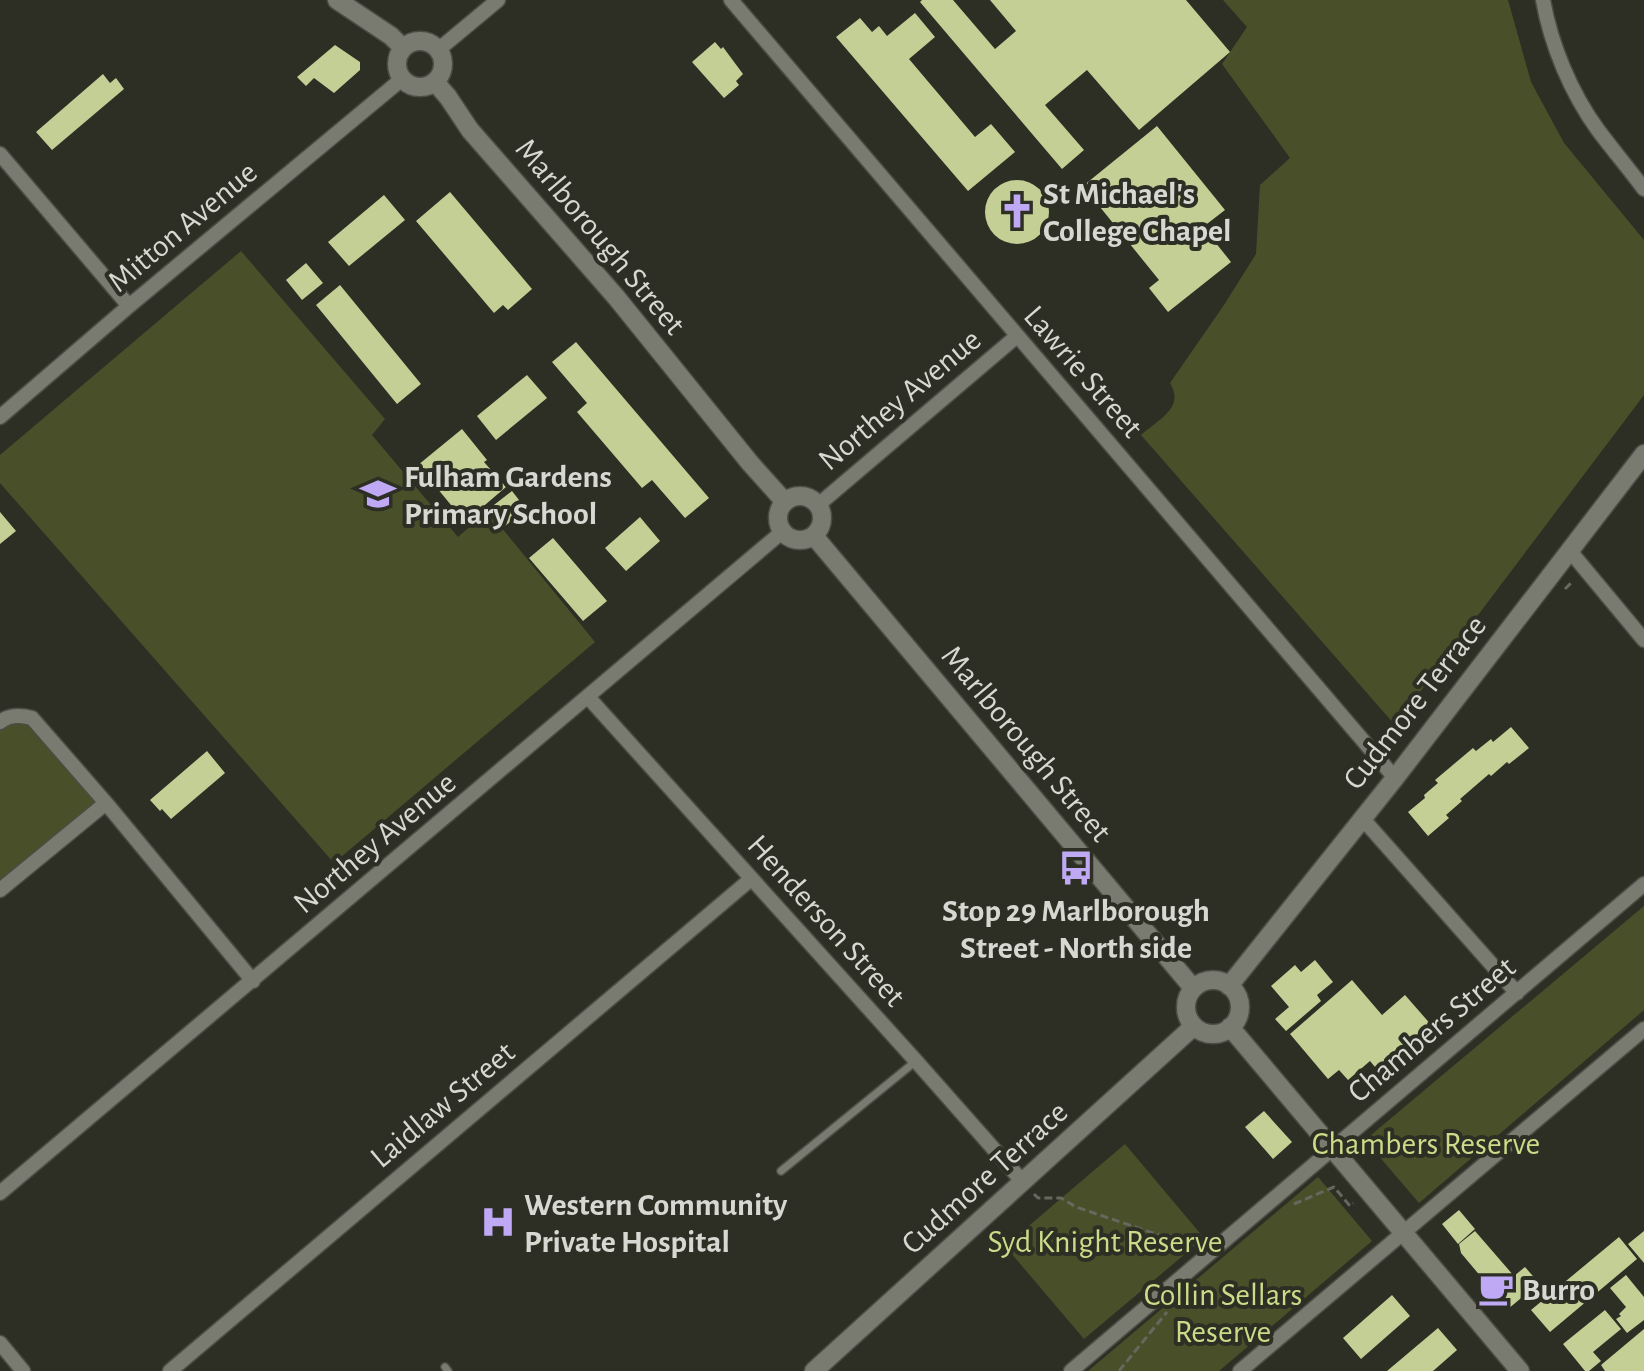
<svg xmlns="http://www.w3.org/2000/svg" width="1644" height="1371" font-family="'Alegreya Sans',sans-serif">
<rect width="100%" height="100%" fill="#2d2f25"/>
<path fill="#495029" d="M1223 0H1508L1531 82 1564 143 1644 240V395L1395 725 1141 435C1159 419 1185 408 1170 383L1224 305 1256 254 1260 185 1290 158 1222 64 1247 27Z
M241 251 385 419 372 435 458 537 488 511 595 642 334 863 0 483V455Z
M19 721 28 725 98 804 0 883V730L7 724Z
M1644 906V1010L1419 1203 1365 1140Z
M1125 1144 1204 1238 1084 1339 1005 1246Z
M1318 1177 1372 1241 1219 1371H1088Z"/>
<path fill="#c3cf95" d="M922 0H953L995 49 1016 31 990 0H1186L1230 52 1139 130 1087 70 1045 105 1084 150 1062 169 920 2Z
M915 13 935 37 909 59 975 137 991 124 1015 152 968 191 836 37 860 18 872 32 879 26 887 36Z
M715 42 721 49 723 47 743 74 736 81 739 85 724 98 692 62Z
M335 45 360 62V70L334 93 314 78 306 86 297 77Z
M103 74 110 83 116 78 124 89 52 150 36 132Z
M1157 126 1225 210 1203 227 1231 262 1168 312 1149 288 1159 280 1083 186Z
M985 212a32 32 0 1 1 64 0a32 32 0 1 1-64 0Z
M450 192 532 289 508 310 503 305 494 313 416 221Z
M384 195 405 220 349 266 328 242Z
M306 263 323 283 302 300 286 280Z
M340 285 421 384 397 404 316 305Z
M576 342 709 498 685 518 652 480 642 488 577 412 587 403 552 362Z
M527 375 547 398 496 440 477 416Z
M462 429 487 460 484 462 506 487 465 522 418 465Z
M512 491 526 509 505 526 490 508Z
M0 512 16 531 0 544Z
M640 517 660 541 626 571 605 548Z
M553 538 607 601 583 621 529 558Z
M1511 727 1529 748 1509 764 1507 762 1491 776 1489 774 1460 799 1462 801 1446 815 1449 818 1428 836 1408 812 1425 798 1424 795 1438 783 1435 780 1473 748 1476 751 1491 739 1493 742Z
M207 751 225 773 171 819 162 809 160 811 150 800Z
M1315 960 1333 982 1317 995 1321 1001 1286 1031 1275 1019 1289 1007 1271 986 1295 965 1301 972Z
M1352 980 1382 1015 1405 995 1433 1027 1380 1073 1370 1061 1348 1080 1339 1070 1328 1079 1290 1034Z
M1264 1111 1292 1142 1273 1159 1245 1127Z
M1459 1210 1475 1229 1458 1244 1442 1224Z
M1475 1231 1514 1276 1525 1267 1539 1283 1508 1309 1461 1253 1459 1244Z
M1644 1231V1263L1628 1244Z
M1619 1237 1637 1259 1550 1332 1531 1310Z
M1626 1275 1644 1297V1320L1627 1333 1616 1319 1621 1316 1619 1314 1626 1307 1610 1288Z
M1392 1295 1410 1316 1361 1359 1343 1338Z
M1605 1310 1621 1329 1593 1352 1601 1361 1589 1371H1585L1563 1344Z
M1438 1328 1457 1350 1433 1371H1387Z
M1644 1329V1371H1605L1601 1365Z"/>
<g fill="none" stroke-linecap="round" stroke-linejoin="round">
<g stroke="#4b4d45" stroke-width="10">
<path id="service" d="M781 1171 916 1061
M445 1367 448 1371"/>
</g>
<g stroke="#4b4d45" stroke-width="17">
<path id="minor" d="M731 0 1395 778
M1543 0C1551 45 1571 93 1598 130 1613 150 1629 169 1644 189
M438 50 498 0
M0 154 129 306
M0 417 129 306 402 79
M818 505 1017 336
M1570 551 1644 640
M588 697 916 1061 1023 1182
M0 722C10 714 21 715 32 718L106 803 253 981
M1362 818 1517 993
M0 890 106 803
M0 1193 782 532
M0 1343 23 1371
M170 1371 751 879
M1071 1371 1644 884
M1240 1371 1644 1029"/>
</g>
<g stroke="#4b4d45" stroke-width="21">
<path id="tertiary" d="M337 0 391 36 403 48
M397 64a23 23 0 1 1 46 0a23 23 0 1 1-46 0Z
M435 82 448 97 470 130 616 297 750 463 785 502
M778 518a22 22 0 1 1 44 0a22 22 0 1 1-44 0Z
M814 536 1193 988
M1186 1007a27 27 0 1 1 54 0a27 27 0 1 1-54 0Z
M1229 986 1395 778 1644 454
M1230 1027 1520 1371
M814 1371 1194 1026"/>
</g>
<path stroke="#66685f" stroke-width="3" stroke-dasharray="8 4" stroke-linecap="butt" d="M1565 589 1573 581
M1034 1194 1038 1198H1061L1076 1207 1159 1235 1202 1237
M1294 1204 1334 1187 1350 1206 1353 1203
M1119 1371 1167 1312"/>
<use href="#service" stroke="#797b70" stroke-width="7"/>
<use href="#minor" stroke="#797b70" stroke-width="14"/>
<use href="#tertiary" stroke="#797b70" stroke-width="18"/>
</g>
<defs>
<g id="church-bare" transform="scale(2.76)"><path d="M-1.2-6h2.4v3.5h3.3v2.4h-3.3V6h-2.4V-.1h-3.3v-2.4h3.3Z" fill="#bfa9f4" stroke="#2d2f25" stroke-width="2.5" paint-order="stroke"/></g>
<g id="school-bare" transform="scale(2.76)"><path d="M0-5L7-2L0 1L-7-2ZM-4 1L0 2.5L4 1V4Q0 6-4 4Z" fill="#bfa9f4" stroke="#2d2f25" stroke-width="2.5" paint-order="stroke"/></g>
<g id="bus-bare" transform="scale(2.76)"><path d="M-5-6H5V4H4V6H2V4H-2V6H-4V4H-5ZM-3.5-4V0h7V-4ZM-3.5 1.2v1.5H-2V1.2ZM2 1.2v1.5H3.5V1.2Z" fill="#bfa9f4" stroke="#2d2f25" stroke-width="2.5" paint-order="stroke"/></g>
<g id="hospital-bare" transform="scale(2.76)"><path d="M-5-5h3v3.5h4V-5h3V5h-3V1.5h-4V5h-3Z" fill="#bfa9f4" stroke="#2d2f25" stroke-width="2.5" paint-order="stroke"/></g>
<g id="cafe-bare" transform="scale(2.76)"><path d="M-5.5-4.5H6V0H3Q3 3.5 0 3.5H-2.5Q-5.5 3.5-5.5 0ZM3-3.2v2h1.7v-2ZM-6 4.5H4V6H-6Z" fill="#bfa9f4" stroke="#2d2f25" stroke-width="2.5" paint-order="stroke"/></g>
</defs>
<g fill-rule="evenodd">
<use href="#church-bare" x="1017" y="211"/>
<use href="#school-bare" x="378" y="494"/>
<use href="#bus-bare" x="1076" y="868"/>
<use href="#hospital-bare" x="498" y="1222"/>
<use href="#cafe-bare" x="1496" y="1289"/>
</g>
<g text-anchor="middle" stroke-width="8" stroke-linejoin="round" paint-order="stroke">
<g font-size="32" font-weight="bold" fill="#d6d8d1" stroke="#2d2f25" text-anchor="start">
<text x="1043" y="204">St Michael's<tspan x="1043" dy="37">College Chapel</tspan></text>
<text x="404" y="487">Fulham Gardens<tspan x="404" dy="37">Primary School</tspan></text>
<text x="1076" y="921" text-anchor="middle">Stop 29 Marlborough<tspan x="1076" dy="37">Street - North side</tspan></text>
<text x="524" y="1215">Western Community<tspan x="524" dy="37">Private Hospital</tspan></text>
<text x="1522" y="1300">Burro</text>
</g>
<g font-size="32" fill="#d6d8d1" stroke="#2d2f25">
<text transform="translate(182 226) rotate(-40)" y="11">Mitton Avenue</text>
<text transform="translate(601 236) rotate(50)" y="11">Marlborough Street</text>
<text transform="translate(1084 371) rotate(49)" y="11">Lawrie Street</text>
<text transform="translate(899 399) rotate(-40)" y="11">Northey Avenue</text>
<text transform="translate(1414 702) rotate(-52)" y="11">Cudmore Terrace</text>
<text transform="translate(1027 743) rotate(50)" y="11">Marlborough Street</text>
<text transform="translate(374 842) rotate(-40)" y="11">Northey Avenue</text>
<text transform="translate(827 920) rotate(48)" y="11">Henderson Street</text>
<text transform="translate(1431 1029) rotate(-40)" y="11">Chambers Street</text>
<text transform="translate(442 1104) rotate(-40)" y="11">Laidlaw Street</text>
<text transform="translate(984 1177) rotate(-42)" y="11">Cudmore Terrace</text>
</g>
<g font-size="32" fill="#cbdb88" stroke="#2d2f25">
<text x="1426" y="1154">Chambers Reserve</text>
<text x="1105" y="1252">Syd Knight Reserve</text>
<text x="1223" y="1305">Collin Sellars<tspan x="1223" dy="37">Reserve</tspan></text>
</g>
</g>
</svg>
